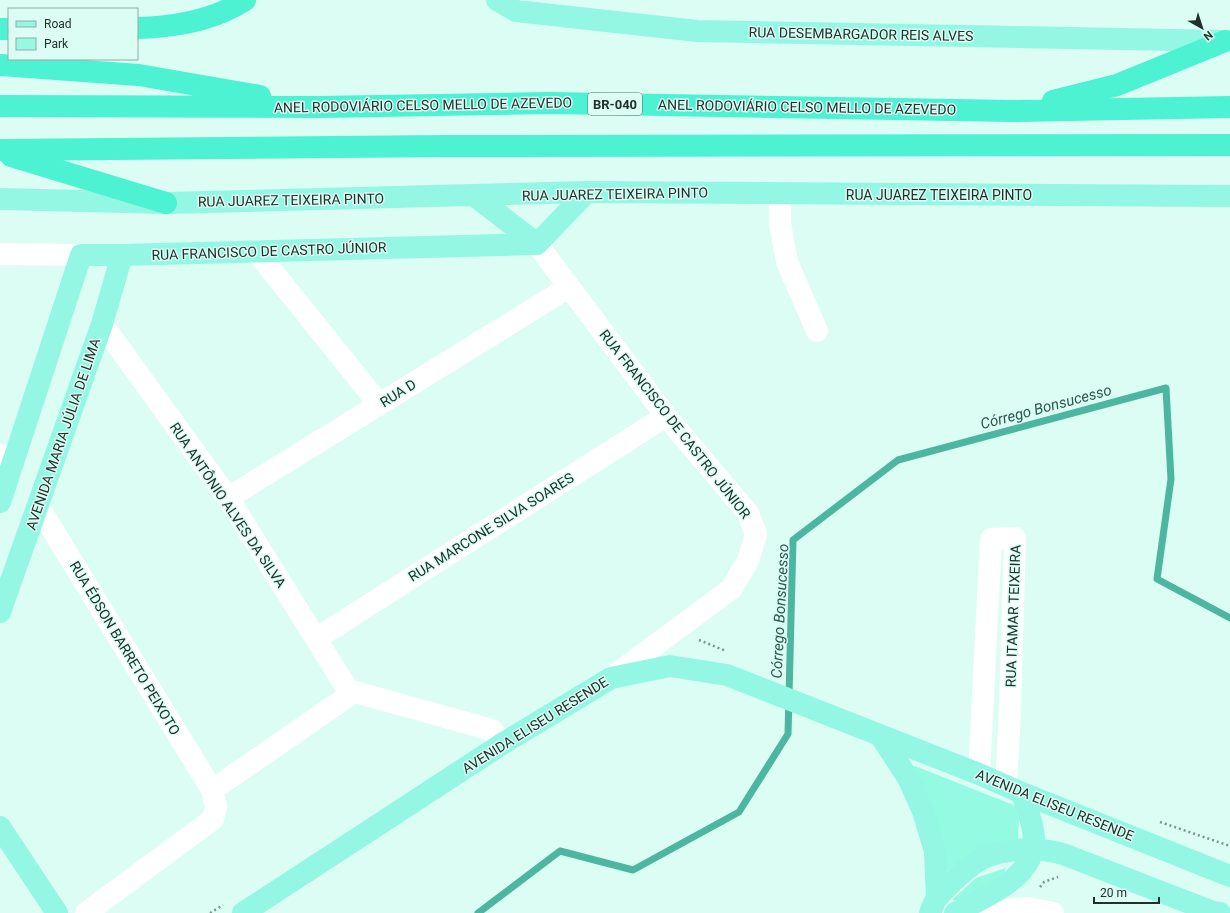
<svg xmlns="http://www.w3.org/2000/svg" width="1230" height="913" font-family="Roboto,sans-serif">
<rect width="100%" height="100%" fill="#dcfdf4"/>
<path fill="#95fae2" d="M915 766 1016 806 1019 820 1018 839C986 845 972 852 946 872L912 771Z
M1006 868 1000 881 965 901 952 900 976 878Z"/>
<g fill="none" stroke-linecap="round" stroke-linejoin="round">
<path stroke="#4cb6a0" stroke-width="7" d="M478 913 560 851 633 870 739 812 788 734 793 540 898 460 1166 388 1171 479 1157 579 1230 618"/>
<path stroke="#7b948d" stroke-width="2.5" stroke-dasharray="2 3" stroke-linecap="butt" d="M699 640 726 651
M1160 822 1230 846
M1040 887 1044 882 1058 877
M210 913 223 905"/>
<path stroke="#fff" stroke-width="22" d="M780 193V224L787 262 817 331
M537 244 666 416 748 513 756 534 748 561 731 589 611 678
M256 251 379 404
M0 254 81 255
M102 324 228 498 348 690
M0 455 10 470
M228 498 569 287
M38 506 212 790 216 807 213 819 86 913
M317 638 666 416
M348 690 492 730 502 744
M979 774 991 539 1015 538 1010 709 1006 786
M212 790 347 697 348 690
M965 913 1029 908 1053 913"/>
<path stroke="#94f7e4" stroke-width="22" d="M497 0 516 11 697 31 1227 41
M475 196 537 244
M0 199 166 203 587 192 1230 196
M0 502 81 255H122L537 244 587 192
M0 612 102 324 122 255
M880 735 908 778 923 811 935 851 937 898
M0 827 57 913
M243 913 502 744 611 678 670 666 727 675 979 774 1022 793 1230 876
M930 913C932 908 934 901 938 897 948 885 973 861 988 856 1012 848 1038 847 1063 854L1213 912 1220 913
M955 913C982 898 1023 883 1033 851 1038 836 1027 808 1022 793"/>
<path stroke="#4df2d2" stroke-width="22" d="M137 28C174 27 213 21 245 0
M0 29H9
M0 65 139 75 260 96
M1053 101 1117 85 1225 41
M0 106 320 107 550 103 1013 111 1230 107
M0 150 446 146 1230 145
M11 156 166 203"/>
</g>
<g text-anchor="middle" stroke-width="3" stroke-linejoin="round" paint-order="stroke">
<rect fill="#dcfdf4" stroke="#586e68" stroke-width="1" x="588" y="93" width="54" height="22" rx="3"/>
<g font-size="13" font-weight="bold" fill="#20302c">
<text x="615" y="109">BR-040</text>
</g>
<g font-size="14" fill="#20302c" stroke="#dcfdf4">
<text transform="translate(861 34) rotate(1)" y="5">RUA DESEMBARGADOR REIS ALVES</text>
<text transform="translate(423 105) rotate(-1)" y="5">ANEL RODOVIÁRIO CELSO MELLO DE AZEVEDO</text>
<text transform="translate(807 107) rotate(1)" y="5">ANEL RODOVIÁRIO CELSO MELLO DE AZEVEDO</text>
<text transform="translate(615 194) rotate(-1)" y="5">RUA JUAREZ TEIXEIRA PINTO</text>
<text x="939" y="200">RUA JUAREZ TEIXEIRA PINTO</text>
<text transform="translate(291 200) rotate(-1)" y="5">RUA JUAREZ TEIXEIRA PINTO</text>
<text transform="translate(269 251) rotate(-2)" y="5">RUA FRANCISCO DE CASTRO JÚNIOR</text>
<text transform="translate(398 393) rotate(-32)" y="5">RUA D</text>
<text transform="translate(675 424) rotate(52)" y="5">RUA FRANCISCO DE CASTRO JÚNIOR</text>
<text transform="translate(63 434) rotate(-71)" y="5">AVENIDA MARIA JÚLIA DE LIMA</text>
<text transform="translate(228 505) rotate(56)" y="5">RUA ANTÔNIO ALVES DA SILVA</text>
<text transform="translate(491 527) rotate(-32)" y="5">RUA MARCONE SILVA SOARES</text>
<text transform="translate(1013 616) rotate(-88)" y="5">RUA ITAMAR TEIXEIRA</text>
<text transform="translate(125 648) rotate(59)" y="5">RUA ÉDSON BARRETO PEIXOTO</text>
<text transform="translate(535 725) rotate(-32)" y="5">AVENIDA ELISEU RESENDE</text>
<text transform="translate(1055 805) rotate(22)" y="5">AVENIDA ELISEU RESENDE</text>
</g>
<g font-size="15" font-style="italic" fill="#2b594e" stroke="#dcfdf4">
<text transform="translate(1046 407) rotate(-15)" y="5">Córrego Bonsucesso</text>
<text transform="translate(780 611) rotate(-87)" y="5">Córrego Bonsucesso</text>
</g>
</g>
<rect x="8" y="8" width="130" height="52" fill="#dcfdf4" stroke="#91aba4"/>
<rect x="16" y="21" width="20" height="6" fill="#94f7e4" stroke="#91aba4"/>
<text x="44" y="28" font-size="12" fill="#20302c">Road</text>
<rect x="16" y="38" width="20" height="12" fill="#95fae2" stroke="#91aba4"/>
<text x="44" y="48" font-size="12" fill="#20302c">Park</text>
<g transform="translate(1202 28) rotate(141)" stroke="#dcfdf4" stroke-width="3" paint-order="stroke">
<path d="M0-3L7 15L0 10L-7 15Z" fill="#20302c"/>
<text y="-6" font-size="11" font-weight="bold" text-anchor="middle" fill="#20302c">N</text>
</g>
<path d="M1094 897v6h65v-6" fill="none" stroke="#20302c" stroke-width="2"/>
<text x="1100" y="897" font-size="12" fill="#20302c" stroke="#dcfdf4" stroke-width="3" paint-order="stroke">20 m</text>
</svg>
